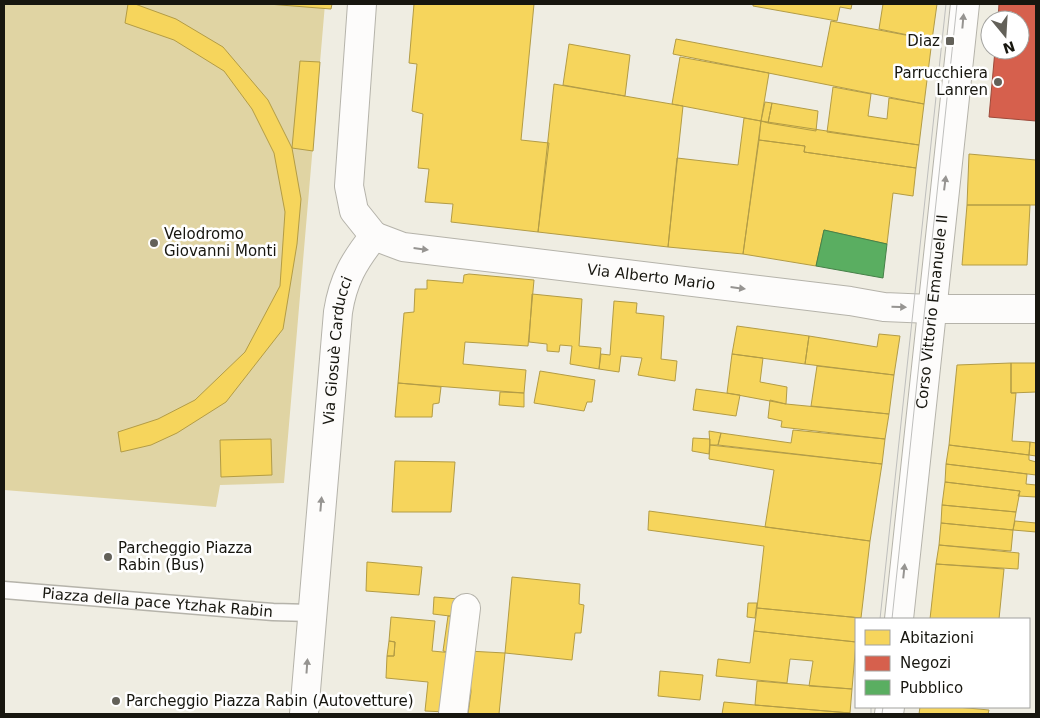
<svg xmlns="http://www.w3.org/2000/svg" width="1040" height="718" font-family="'DejaVu Sans',sans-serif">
<rect width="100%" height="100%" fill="#efede2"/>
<path fill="#e0d4a3" d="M4 4H325L284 483 220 485 216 507 4 490Z"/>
<path fill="#f6d55c" stroke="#b39c45" d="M128 4H135L176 19 223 47 268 100 292 148 301 199 297 244 283 329 226 402 177 433 151 445 121 452 118 432 158 419 195 400 245 352 280 286 285 212 274 153 252 109 224 71 174 40 125 23Z
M268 4H332L331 9Z
M414 4H534L521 140 549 143 538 232 451 222 453 204 425 202 429 169 418 168 423 114 412 111 417 64 409 63Z
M753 4H852L851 9 840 7 837 21 753 6Z
M883 4H937L932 40 879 29Z
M831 21 932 40 924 104 673 54 676 39 822 67Z
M569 44 630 55 625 96 563 85Z
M680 57 769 73 761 121 672 104Z
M300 61 320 62 313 151 292 148Z
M554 84 683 106 668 247 538 232Z
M833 87 871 94 868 116 887 119 889 98 924 104 919 145 827 132Z
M765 102 772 103 768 123 761 121Z
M772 103 818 111 816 131 768 123Z
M744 118 761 121 743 254 668 247 677 158 738 165Z
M761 121 919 145 916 168 804 152 805 146 759 140Z
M759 140 805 146 804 152 916 168 913 196 893 193 887 244 824 230 816 266 743 254Z
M969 154 1036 160V205H967Z
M967 205H1030L1027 265H962Z
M469 274 534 280 528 346 465 342 463 364 526 370 524 393 398 383 404 313 414 312 415 289H427V280L463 283 464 275Z
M532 294 582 299 579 346 601 348 599 369 570 364 572 346 560 345 559 352 547 351V344L529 342Z
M614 301 637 303 636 313 664 316 661 359 677 361 675 381 638 375 642 358 621 356 619 372 599 369 601 354 610 355Z
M737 326 809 336 805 364 732 354Z
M879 334 900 336 894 375 805 364 809 336 877 347Z
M732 354 763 358 760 382 787 387 786 404 727 393Z
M1011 363V393H1016L1012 441 1030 442 1029 455 949 445 957 365Z
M1011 363H1036V392L1011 393Z
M817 366 894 375 889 414 811 406Z
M540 371 595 380 592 402H587L584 411 534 403Z
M398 383 441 387 439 403 433 404 432 417H395Z
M696 389 740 395 736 416 693 410Z
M500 392 524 393V407L499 405Z
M770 400 786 404 889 414 885 439 781 427 782 421 768 418Z
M793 430 885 439 882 464 718 445 721 433 791 443Z
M709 431 721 433 718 445H710Z
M693 438 710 439 709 454 692 451Z
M271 439 272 475 221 477 220 440Z
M1030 442 1036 443V456L1029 455Z
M710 445 882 464 870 541 765 527 774 470 709 459Z
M949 445 1029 455V460L1036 462V475L946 464Z
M395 461 455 462 451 512H392Z
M946 464 1027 474 1026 484 1036 485V497L1018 496 1020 491 945 482Z
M945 482 1020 491 1016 512 942 505Z
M942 505 1016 512 1013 530 941 523Z
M649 511 870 541 861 618 757 608 764 546 648 530Z
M1015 521 1036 523V532L1013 530Z
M941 523 1013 530 1011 551 939 545Z
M939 545 1019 553 1018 569 936 564Z
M367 562 422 567 419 595 366 591Z
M936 564 1004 569 999 619H930Z
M512 577 580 584 579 604 584 605 581 633H575L572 660 505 653Z
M434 597 459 599 458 617 433 614Z
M748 603H757L755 618 747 617Z
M757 608 861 618 856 619V642L754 631Z
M448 616 458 617 453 653 443 651Z
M391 617 435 621 432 651 453 653 446 712 425 711 428 682 386 678 387 656H394L395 642 389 641Z
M754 631 856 642 852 689 809 686 813 661 790 659 787 683 716 676 718 659 750 663Z
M389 641 395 642 394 656H387Z
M468 651 505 653 499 714H468L471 692Z
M660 671 703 675 700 700 658 696Z
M757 681 852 689 850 713 755 705Z
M724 702 755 705 850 713V714H722Z
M920 707H957L989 710 988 714H919Z"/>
<path fill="#d6604d" stroke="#9d4a3a" d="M999 4H1036V121L989 117 995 50H1020V20H998Z"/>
<path fill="#5aae61" stroke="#468048" d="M824 230 887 244 883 278 816 266Z"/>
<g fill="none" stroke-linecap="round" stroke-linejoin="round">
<g stroke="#b5b3aa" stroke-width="19">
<g id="service">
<path id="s1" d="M4 590 273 612 311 613"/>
</g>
</g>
<g stroke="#b5b3aa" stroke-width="30">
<g id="minor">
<path d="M362 4 349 186 354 211 374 236"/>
<path id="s2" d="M374 236 403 247 850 301 884 307 931 309H1036"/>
<path id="s3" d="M899 619 965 4"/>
<path id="s4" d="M304 714 338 312C343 280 354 261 374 236"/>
<path d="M453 714 466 608"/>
<path d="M889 714 890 707"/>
</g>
</g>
<use href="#service" stroke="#fdfcfb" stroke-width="16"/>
<use href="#minor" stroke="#fdfcfb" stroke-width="28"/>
<path stroke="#bfbfbd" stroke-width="1" d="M880 619 946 4
M892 619 957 4
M871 714V707
M882 714 883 707"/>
</g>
<defs><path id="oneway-solid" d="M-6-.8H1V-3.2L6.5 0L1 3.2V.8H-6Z" transform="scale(1.25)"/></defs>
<g fill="#969491">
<use href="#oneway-solid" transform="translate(963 21) rotate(-85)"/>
<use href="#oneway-solid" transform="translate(945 183) rotate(-83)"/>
<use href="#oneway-solid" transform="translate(421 249) rotate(7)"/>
<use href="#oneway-solid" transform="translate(738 288) rotate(7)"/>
<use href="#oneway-solid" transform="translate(899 307) rotate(1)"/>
<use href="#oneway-solid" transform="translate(321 504) rotate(-85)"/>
<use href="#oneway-solid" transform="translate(904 571) rotate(-84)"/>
<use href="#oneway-solid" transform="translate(307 666) rotate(-86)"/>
</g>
<g fill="#636159" stroke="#fff" stroke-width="2">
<rect x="945" y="36" width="10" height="10" rx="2.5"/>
<circle cx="998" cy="82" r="5"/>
<circle cx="154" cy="243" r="5"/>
<circle cx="108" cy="557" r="5"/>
<circle cx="116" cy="701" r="5"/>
</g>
<g text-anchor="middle" stroke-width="5" stroke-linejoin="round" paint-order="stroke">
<g font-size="15" fill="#17160f" stroke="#fff" text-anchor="start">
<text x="940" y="46" text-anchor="end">Diaz</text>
<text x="988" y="78" text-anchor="end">Parrucchiera<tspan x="988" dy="17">Lanren</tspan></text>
<text x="164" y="239">Velodromo<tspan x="164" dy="17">Giovanni Monti</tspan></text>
<text x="118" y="553">Parcheggio Piazza<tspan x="118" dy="17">Rabin (Bus)</tspan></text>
<text x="126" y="706">Parcheggio Piazza Rabin (Autovetture)</text>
</g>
<g font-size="15" fill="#17160f" stroke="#fff">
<text dy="5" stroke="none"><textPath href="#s2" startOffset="281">Via Alberto Mario</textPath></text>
<text dy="5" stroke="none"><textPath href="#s3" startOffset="309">Corso Vittorio Emanuele II</textPath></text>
<text dy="5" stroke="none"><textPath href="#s4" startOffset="365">Via Giosuè Carducci</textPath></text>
<text dy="5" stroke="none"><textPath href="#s1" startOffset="154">Piazza della pace Ytzhak Rabin</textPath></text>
</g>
</g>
<rect width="1040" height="718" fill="none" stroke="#17160f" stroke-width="10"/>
<rect x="855" y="618" width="175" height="90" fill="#ffffff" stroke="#a2a29f"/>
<rect x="865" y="630" width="25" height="15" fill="#f6d55c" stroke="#a2a29f"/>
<text x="900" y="643" font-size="15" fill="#17160f">Abitazioni</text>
<rect x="865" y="656" width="25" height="15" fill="#d6604d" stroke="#a2a29f"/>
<text x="900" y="668" font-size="15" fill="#17160f">Negozi</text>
<rect x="865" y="680" width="25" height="15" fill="#5aae61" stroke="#a2a29f"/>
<text x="900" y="693" font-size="15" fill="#17160f">Pubblico</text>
<g transform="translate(1005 35) rotate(162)"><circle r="24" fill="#ffffff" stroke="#a2a29f"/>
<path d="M0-4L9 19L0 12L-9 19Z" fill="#636159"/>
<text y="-8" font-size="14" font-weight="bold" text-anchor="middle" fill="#17160f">N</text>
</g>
</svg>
